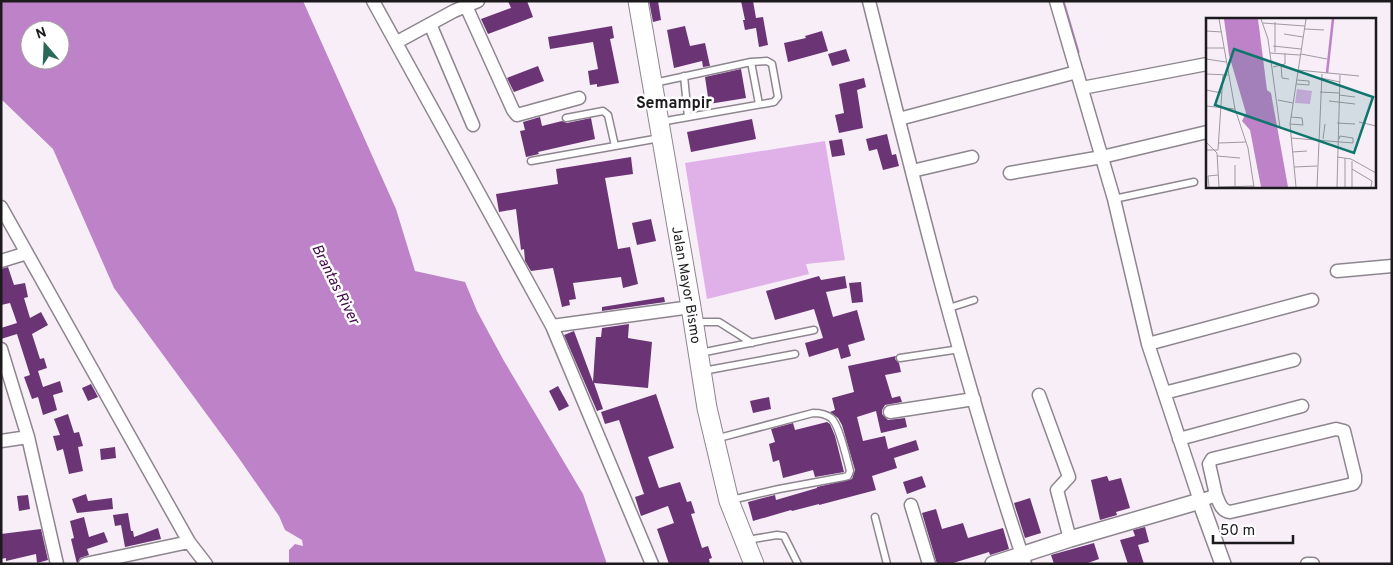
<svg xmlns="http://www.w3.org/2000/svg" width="1393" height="565" font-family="Overpass,sans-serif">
<rect width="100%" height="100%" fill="#f7eef8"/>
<path fill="#e0b1e8" d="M825 141 845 260 806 264 809 274 707 299 685 163Z"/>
<path fill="#be82c8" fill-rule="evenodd" d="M1 1H303L396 209 415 271 465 282 477 311 504 361 583 494 607 564H289V550L295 544 303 546 302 540 285 530 279 516 238 457 114 288 53 149 1 99ZM30 30H60V60H30Z"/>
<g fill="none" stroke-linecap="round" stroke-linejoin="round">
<path stroke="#be82c8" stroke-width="3" d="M1063 1 1078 52"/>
</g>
<path fill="#6b3475" d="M508 1H527L533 17 488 34 481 19 511 8Z
M649 1H658L661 20 653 22Z
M741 1H753L756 18 763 17 768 45 759 47 756 28 745 30 743 20H745Z
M612 26 614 38 610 39 619 83 597 87V84L590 85 588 71 598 69 593 42 550 49 548 37Z
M685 26 690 46 705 43 710 66 703 67 702 61 674 68 667 30Z
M822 31 828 51 788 62 784 43 806 38 805 36Z
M846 49 850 61 832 66 828 54Z
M538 66 544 81 514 92 507 78Z
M741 69 746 98 709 104 705 77Z
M864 78 866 87 857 90 863 128 839 133 835 115 844 113 839 84Z
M540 117 542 126 562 121 567 123 591 118 595 139 538 152 539 154 526 157 520 131 525 130 523 122Z
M752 119 756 139 691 152 687 132Z
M887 134 892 155 896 154 899 166 883 170 877 149 869 151 866 139Z
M842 139 845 155 832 157 829 141Z
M631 157 633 174 605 178 618 249 630 247 638 284 623 288 621 277 573 283 576 299 569 300 570 305 562 307 553 268 531 271 525 261 524 249 521 250 516 209 499 212 496 194 558 184 556 169Z
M651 219 656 241 637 245 632 223Z
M8 267 14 285 25 283 28 297 24 298 30 318 41 312 48 325 32 334 40 359 44 358 47 368 38 371 43 387 60 381 63 392 53 395 57 410 43 415 38 397 32 399 24 377 30 375 17 334 1 339V328L17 323 10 303 1 305V269Z
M819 276 821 280 845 276 847 288 826 292 833 317 857 310 865 340 848 345 851 356 841 359 838 348 809 357 805 343 823 338 814 309 775 320 766 291Z
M861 282 863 302 852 303 849 283Z
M664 297 665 302 602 311V307Z
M629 324 628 338 652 342 648 388 594 383 603 409 597 411 564 335 574 331 593 382 596 337H601L602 328Z
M896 356 895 359 899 363 901 372 885 375 892 398 900 396 902 402 885 405 882 410V414L888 420 905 418 907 427 881 433 876 411 857 417 863 441 885 436 888 449 916 440 919 450 894 458 897 468 872 476 876 490 819 505V504L792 511 791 510 753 521 748 502 775 495 776 500 817 488V487L852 479 855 470 842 425 838 418 830 412 835 410 832 398 854 392 848 366Z
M91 384 98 397 88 401 82 388Z
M558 386 569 406 559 411 549 391Z
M656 394 674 448 648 457 659 488 680 482 687 502 691 501 695 513 691 514 702 548 708 546 712 558 709 559 710 564H669L657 529 674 523 668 506 641 516 635 497 644 494 619 420 605 424 601 412Z
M769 397 771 409 753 413 750 401Z
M68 414 74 433 79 432 83 446 78 447 83 471 69 474 63 449 57 451 53 436 60 435 54 419Z
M827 422 830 424 835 436 844 472 815 477 813 470 783 478 779 460 773 462 769 444 775 442 771 429 793 423 795 430Z
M115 447 116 458 101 460 100 449Z
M922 476 926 487 907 494 903 482Z
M1107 476 1109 481 1121 478 1130 508 1116 512 1117 515 1100 520 1091 480Z
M86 494 88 501 112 498 113 509 77 513 72 499Z
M28 495 30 509 19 511 17 496Z
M1030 498 1041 533 1025 538 1014 503Z
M936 509 942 529 963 523 968 538 1003 528 1009 549 990 555 989 552 950 564H937L922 513Z
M128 513 131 531H133L134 537 158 528 161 539 125 547 121 525 115 526 113 515Z
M84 517 89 537 104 532 108 542 87 549 89 555 80 558 77 564 71 539 74 538 70 521Z
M1145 527 1149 542 1138 545 1144 564H1128L1120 540 1135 536 1133 530Z
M41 529 48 560 37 563 36 554 6 561V558L1 559V534Z
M1094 543 1099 559 1085 564H1054L1051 555Z"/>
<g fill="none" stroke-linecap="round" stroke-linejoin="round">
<g stroke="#8e868f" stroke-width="9">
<path id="service" d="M751 62 759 104
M684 76 688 117
M654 83 751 62 767 61 772 64 778 97 774 102 660 122
M566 118 603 111 608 115 615 146
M531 161 660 138
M1114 199 1194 182
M949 308 974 300
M695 322H719L752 343
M700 353 814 330
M900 358 960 349
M703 371 795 354
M715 439 813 413C819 413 826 414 831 418 839 424 847 460 850 471L848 476 844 477 779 489 731 500
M875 517 887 564
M747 540 777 535 784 536 798 564"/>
</g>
<g stroke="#8e868f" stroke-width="15">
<path id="minor" d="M373 1 552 326 652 564
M869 1C916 190 963 380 1025 564
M1056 1 1114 199 1148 344 1200 501 1216 495C1219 502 1221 511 1230 512L1353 484 1355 481V476L1344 431 1336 429 1212 459 1209 464 1216 495
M466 6 513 110 517 115 579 98
M430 24 473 125
M397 42 454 11 478 1
M1082 88 1207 64
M899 119 1077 72
M912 171 972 157
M1010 173 1102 157 1207 132
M1 207 189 542 206 564
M1 261 27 253
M1337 271 1392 266
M552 326 691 307
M1148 344 1312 300
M1 349 28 437 57 564
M1164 393 1294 360
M1039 395 1069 477 1057 490 1070 539
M890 412 974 399
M1179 439 1302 406
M1 441 28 437
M911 505 929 564
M85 564 189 542
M1307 564H1313"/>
</g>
<g stroke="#8e868f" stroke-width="18">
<path id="tertiary" d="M993 564 1070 539 1200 501 1223 564"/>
</g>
<g stroke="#8e868f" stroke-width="21">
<g id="primary">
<path id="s1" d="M638 1 691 307 707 408 729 501 754 564"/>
</g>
</g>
<use href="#service" stroke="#fff" stroke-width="6"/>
<use href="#minor" stroke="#fff" stroke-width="12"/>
<use href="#tertiary" stroke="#fff" stroke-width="15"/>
<use href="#primary" stroke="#fff" stroke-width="19"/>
</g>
<g text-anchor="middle" stroke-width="5" stroke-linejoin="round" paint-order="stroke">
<g font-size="14" fill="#1d1a1d" stroke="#fff">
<text dy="5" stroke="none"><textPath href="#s1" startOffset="288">Jalan Mayor Bismo</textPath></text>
</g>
<g font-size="15" font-style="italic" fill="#430a4c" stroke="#fff">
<text transform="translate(336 284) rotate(63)" y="5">Brantas River</text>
</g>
<g font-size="16" font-weight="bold" fill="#1d1a1d" stroke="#fff">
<text x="674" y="108">Semampir</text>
</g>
</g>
<g transform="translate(1206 18)">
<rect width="170" height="170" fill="#f7eef8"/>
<path d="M91 71 106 73 104 86 89 85Z" fill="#e0b1e8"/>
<path d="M18 1H52L61 72 65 75 82 169H55L44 112 36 103 40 95 23 37Z" fill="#be82c8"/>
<path fill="none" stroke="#be82c8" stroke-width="2.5" d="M121 55 127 1"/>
<path fill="none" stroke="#a099a0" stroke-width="1" d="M13 1 29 91 42 130 48 169M55 1 62 21 74 110M57 5 99 8M99 11 118 12M0 13 16 14M78 16 97 19M67 28 95 31M0 30H18M69 34V4M64 35 94 37M95 36 121 41M0 41 20 44M75 47 76 60 83 61M67 49 79 46V35M92 52 153 58M0 56 22 57M115 60 134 64M90 66 103 67V63L91 62M0 72 16 75M114 74 133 75M133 77 149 79M72 82 87 85M123 83 149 86M0 88 29 91M153 104 170 108M131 105 149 106M84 106 97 107 96 100 85 99M85 120 147 125V120L134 118 133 121M117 121 119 106M0 124 11 135 13 169M13 125 40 124M0 132H12L17 57M86 134 101 133M11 138 34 140M131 139 145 141 170 155M139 140V169M29 147V169M88 149 111 148M146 151 166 163 165 169M3 169 2 158 12 157M13 169 48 168M90 169 84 106 100 1M111 169 116 56M131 169 134 57M146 169V143"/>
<path fill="#0f766e" fill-opacity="0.15" stroke="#0f766e" stroke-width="2.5" d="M28 31 167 79 148 135 9 87Z"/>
<rect width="170" height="170" fill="none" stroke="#1d1a1d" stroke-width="2.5"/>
</g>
<rect width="1393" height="565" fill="none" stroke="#1d1a1d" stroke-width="5"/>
<g transform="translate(45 45) rotate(341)"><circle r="24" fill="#ffffff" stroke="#a5a3a5"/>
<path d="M0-4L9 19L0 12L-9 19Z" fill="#296957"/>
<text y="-8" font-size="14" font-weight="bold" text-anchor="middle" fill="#1d1a1d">N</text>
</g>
<path d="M1213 535v8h80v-8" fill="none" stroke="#1d1a1d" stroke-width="2.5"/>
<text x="1220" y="535" font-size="15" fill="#1d1a1d" stroke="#ffffff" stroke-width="4" paint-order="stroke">50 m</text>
</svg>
